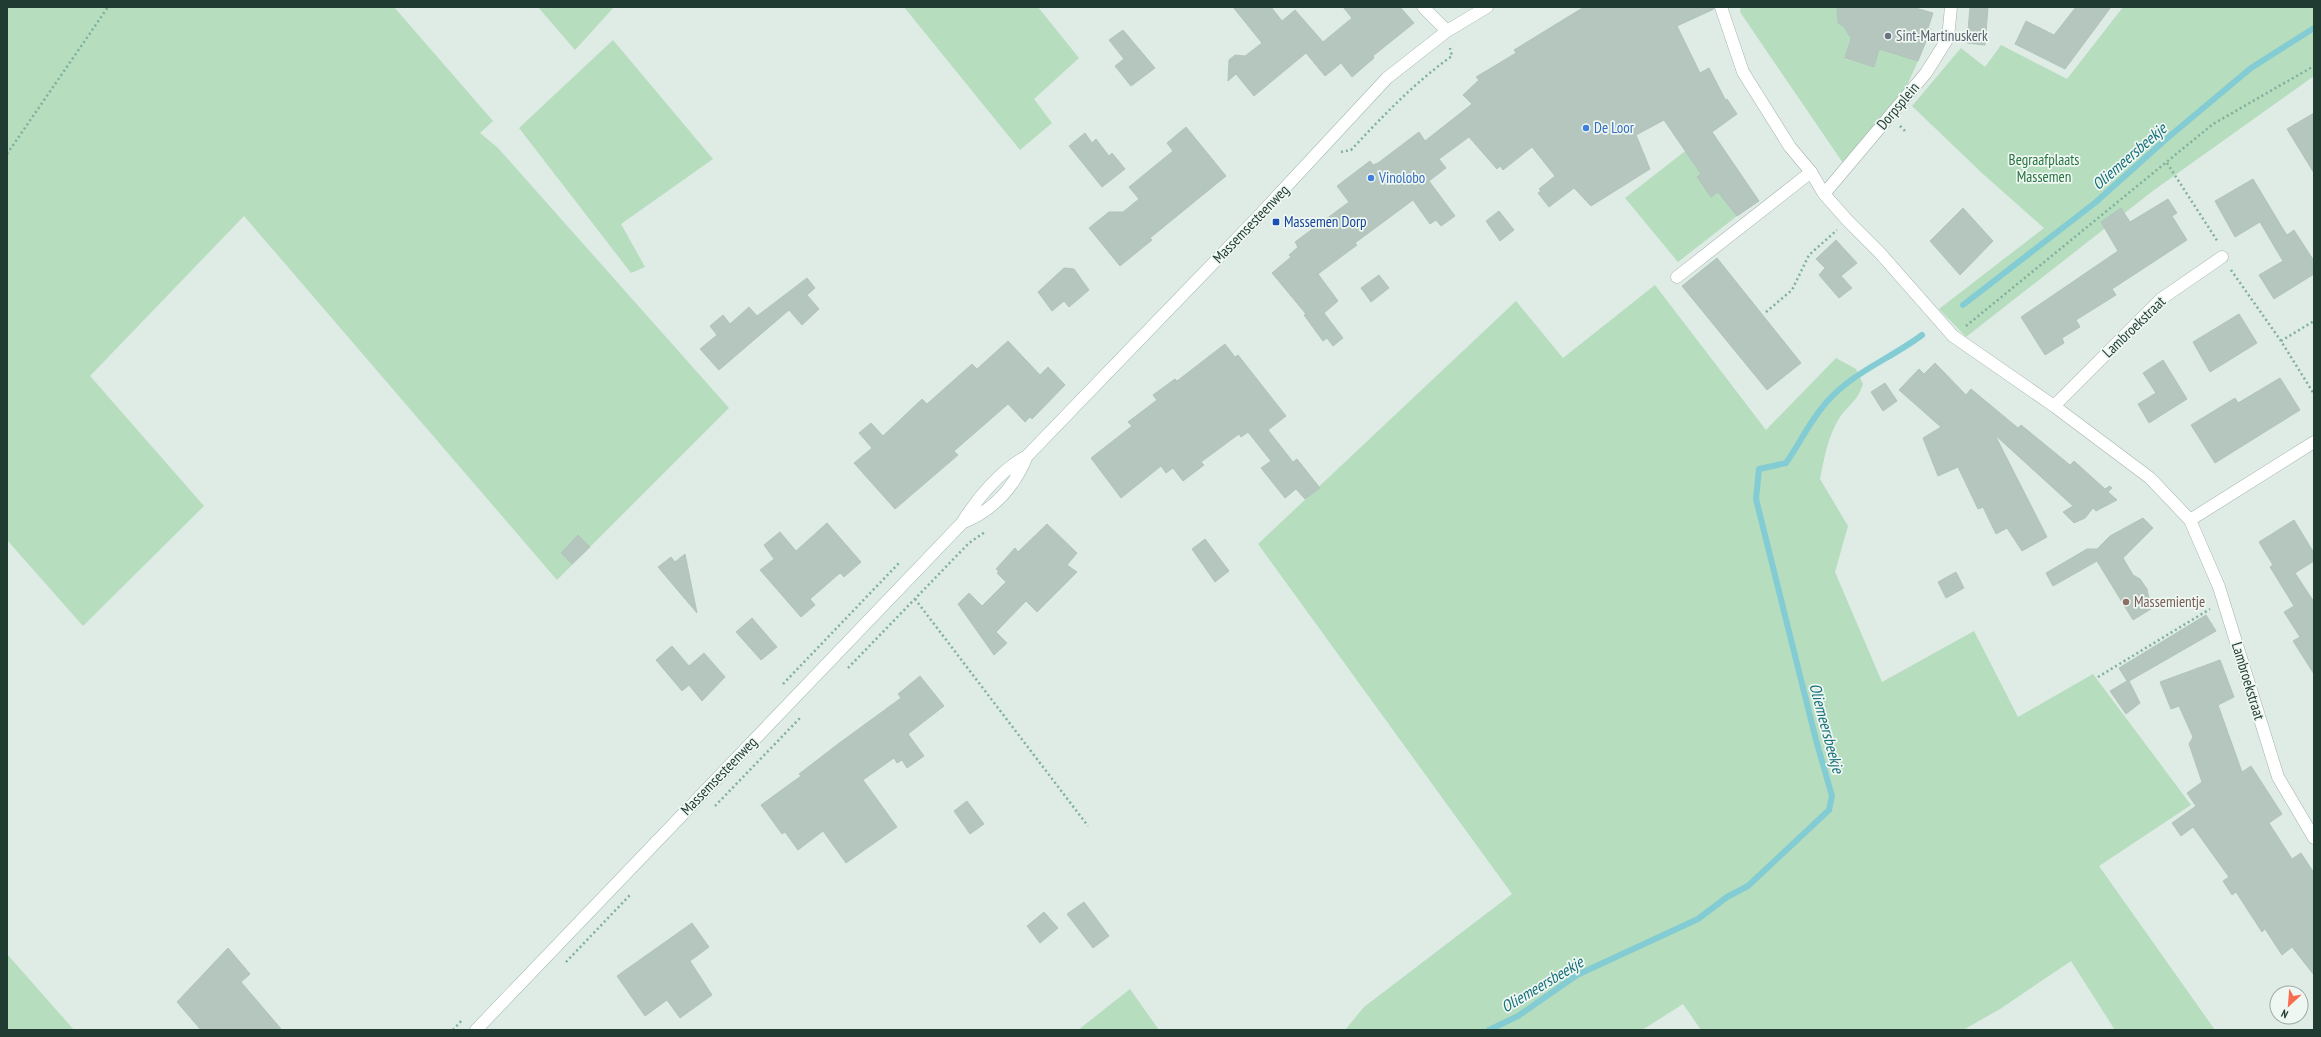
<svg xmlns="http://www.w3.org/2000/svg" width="2321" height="1037" font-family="'PT Sans Narrow',sans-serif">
<rect width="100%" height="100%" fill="#dfebe5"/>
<path fill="#b6ddbe" d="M7 7H394L493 121 480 133 498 148 729 408 557 580 244 216 90 376 204 506 83 626 7 540Z
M538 7H614L575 50Z
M904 7H1038L1079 58 1034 99 1052 123 1020 150Z
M1741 7H1841L1853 28 1845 59 1874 67 1879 49 1918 61 1904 92 1843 163 1740 12Z
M2123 7H2314V76L2154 190 1966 337 1939 309 2044 228 1983 174 1912 106 1961 48 1985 67 2001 45 2067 79Z
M613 40 713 159 621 224 645 267 631 273 519 128Z
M1689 148 1737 216 1678 262 1625 198Z
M1655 285 1766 430 1836 358 1856 369 1863 384C1857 402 1850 403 1840 417 1828 435 1824 459 1820 479L1848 526 1835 572 1882 682 1974 631 2018 717 2093 674 2191 805 2099 866 2215 1030H2115L2071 961 2000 1009 1963 1030H1701L1683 1004 1642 1030H1345L1364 1007 1512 894 1258 544 1516 301 1563 358Z
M7 954 74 1030H7Z
M1130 989 1159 1030H1078Z"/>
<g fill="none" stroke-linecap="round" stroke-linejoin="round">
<path stroke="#83ccd3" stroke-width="6" d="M1963 305 2096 202 2165 140 2251 68 2314 28
M1489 1030 1518 1016 1577 975 1698 919 1727 897 1748 886 1829 810 1832 796 1816 740 1756 499 1759 469 1786 463C1798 446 1808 425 1821 409 1847 374 1889 360 1922 335"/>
</g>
<path fill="#b4c6bd" stroke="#b1c5bb" d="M1233 7H1271L1282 21 1295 10 1323 42 1352 18 1343 7H1400L1414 23 1373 56 1374 58 1352 77 1341 63 1325 76 1306 53 1254 96 1236 74 1228 81 1229 60 1235 55 1245 56 1262 43Z
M1584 7H1714V9L1677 26 1700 73 1709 68 1726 101 1727 99 1737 114 1712 132 1759 201 1737 216 1718 192 1711 197 1697 177 1701 174 1664 120 1636 135 1650 169 1591 206 1574 188 1549 207 1538 193 1541 191 1539 189 1555 176 1532 147 1503 170 1500 166 1497 169 1469 137 1439 159 1446 168 1429 181 1455 216 1441 226 1436 220 1430 224 1413 200 1355 243 1357 245 1318 274 1338 301 1324 313 1343 338 1333 346 1327 338 1323 341 1304 315 1306 314 1272 273 1291 257 1289 255 1298 247 1295 242 1349 202 1337 186 1370 161 1373 165 1378 163 1419 132 1425 141 1472 104 1463 95 1479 80 1476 77 1516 53 1514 50Z
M1837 7H1912L1933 13 1928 28 1931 29 1918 61 1879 49 1874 67 1845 58 1851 38 1844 27 1838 23Z
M1970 7H1988L1985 45 1967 43Z
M2076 7H2111L2065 69 2015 44 2026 21 2054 35Z
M1123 30 1155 68 1131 86 1115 66 1124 59 1109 40Z
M2314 113V173L2287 129Z
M1186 127 1226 176 1150 238 1152 240 1120 266 1089 228 1109 212H1123L1139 199 1129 187 1173 151 1167 143Z
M1085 133 1092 143 1096 139 1109 156 1112 153 1125 169 1102 187 1069 146Z
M2253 179 2283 229 2287 235 2294 230 2314 261V274L2274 299 2259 275 2283 261 2274 246 2260 222 2235 237 2215 201Z
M2168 199 2177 213 2172 216 2187 240 2112 289 2116 295 2076 320 2080 327 2062 338 2064 343 2045 355 2021 317 2118 251 2101 222 2121 208 2130 222Z
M1963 208 1993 241 1960 275 1930 241Z
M1499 211 1514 230 1500 241 1486 221Z
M1836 240 1857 263 1841 276 1852 288 1839 298 1819 275 1825 268 1816 259Z
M1717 258 1801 363 1767 390 1682 286Z
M1064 268 1074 269 1089 290 1069 307 1064 301 1052 311 1038 292Z
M1379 275 1389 288 1371 302 1361 288Z
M807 278 815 288 807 295 819 309 802 325 789 310 719 370 700 349 717 335 710 326 723 315 730 324 749 307 757 316Z
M2239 314 2257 343 2210 372 2193 342Z
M1008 341 1040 375 1048 367 1065 385 1032 419 1030 417 1025 422 1008 404 954 451 958 455 895 509 854 463 872 448 859 433 871 423 883 436 922 399 927 404 972 364 977 369Z
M1225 344 1235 357 1238 355 1286 416 1268 430 1293 462 1297 459 1320 488 1305 499 1296 489 1285 498 1261 468 1271 461 1248 432 1241 437 1239 434 1201 462 1204 465 1183 481 1173 468 1166 473 1161 466 1121 498 1091 458 1132 426 1128 422 1157 400 1153 395 1175 379 1177 381Z
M2163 360 2187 399 2149 423 2138 404 2156 393 2143 373Z
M1935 363 1966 395 1971 389 2018 428 2021 425 2070 465 2074 461 2105 489 2110 486 2112 488 2108 492 2117 500 2096 511 2093 508 2085 518 2074 523 2063 512 2073 506 1995 435 2047 537 2022 551 2007 528 1996 534 1983 507 1978 509 1958 467 1938 476 1923 438 1941 427 1899 390 1919 369 1924 374Z
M2280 378 2300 410 2215 463 2191 425 2235 398 2238 403Z
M1885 383 1897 401 1883 411 1871 392Z
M2143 518 2153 528 2123 558 2133 575 2140 579 2147 589 2151 609 2133 620 2097 561 2053 586 2046 573 2087 549H2097L2110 536Z
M2294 520 2314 553V561L2295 573 2314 602V674L2293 641 2300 637 2284 612 2294 606 2270 567 2273 565 2259 542Z
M827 523 861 562 844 577 840 573 810 599 815 605 801 617 760 570 774 559 764 545 780 532 796 551Z
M1047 524 1077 553 1067 565 1077 572 1037 612 1026 601 996 632 1007 643 994 655 958 604 969 593 982 606 1006 582 997 573 999 572 996 569 1015 548 1018 552Z
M578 535 590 547 572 564 561 553Z
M1205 539 1229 571 1215 582 1192 549Z
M685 554 697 613 658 567 671 557 675 562Z
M1956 572 1964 588 1946 598 1938 582Z
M2206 615 2216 631 2129 681 2140 703 2126 714 2110 691 2127 681 2119 668Z
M752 618 777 647 761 660 736 632Z
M672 646 689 666 704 653 725 677 702 701 689 685 682 691 656 660Z
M2220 660 2234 697 2218 705 2242 772 2251 766 2282 814 2269 823 2292 859 2301 853 2314 873V975L2292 947 2282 955 2265 929 2262 932 2236 892 2232 895 2223 881 2229 877 2193 827 2181 836 2172 823 2196 806 2187 793 2202 782 2189 744 2193 737 2179 706 2171 709 2160 682Z
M920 676 944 706 908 734 924 756 907 768 902 760 897 763 894 758 863 780 897 827 846 863 823 831 798 850 785 832 782 834 761 805 801 776 799 774 838 744 901 698 898 694Z
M967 801 984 824 970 834 954 811Z
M1084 902 1109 936 1093 948 1067 914Z
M1044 912 1058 928 1040 943 1027 926Z
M692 923 709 947 690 961 712 995 680 1018 667 1000 645 1016 617 976Z
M228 948 250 974 241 982 282 1030H201L177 1002Z"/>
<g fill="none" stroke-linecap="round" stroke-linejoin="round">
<g stroke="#a2b3ac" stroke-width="13">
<path id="lane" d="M1677 277 1811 172"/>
</g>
<g stroke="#a2b3ac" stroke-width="13">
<path id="street" d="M1423 7 1447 31
M1721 7 1743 72 1790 147 1811 172 1824 194 1848 221 1880 253 1953 336 2054 406 2150 478 2190 520 2219 587 2278 777 2314 838
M1824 194 1926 73 1948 38 1951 7
M2054 406 2161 299 2222 257
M2190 520 2314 442"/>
</g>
<g stroke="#9db7ac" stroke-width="13">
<path id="secondary" d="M962 523C994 510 1014 488 1027 456
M476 1030 962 523C977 498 1001 470 1027 456L1255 220 1387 78 1447 31 1487 7"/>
</g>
<path stroke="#7db09d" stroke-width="2.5" stroke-dasharray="2 3" stroke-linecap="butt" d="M1900 126 1907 133
M1341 152 1351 150C1383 116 1414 83 1452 56L1450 48
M7 154 108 7
M2167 163 2218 242
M2231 270 2281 341 2314 394
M1766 312 1792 290 1809 255 1837 230
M1966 326 2213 124 2314 66
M2281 341 2314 321
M915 599 1088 826
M848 668 969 543 985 532
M2098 677 2210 609
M783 684 900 562
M715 806 800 718
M566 962 630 895
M453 1030 462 1020"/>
<use href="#lane" stroke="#fff" stroke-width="12"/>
<use href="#street" stroke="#fff" stroke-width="12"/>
<use href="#secondary" stroke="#fff" stroke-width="12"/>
</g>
<circle fill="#6b7280" stroke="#eff7f3" stroke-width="1.5" cx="1888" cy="36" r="4"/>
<g fill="#3f7fe0" stroke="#eff7f3" stroke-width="1.5">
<circle cx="1586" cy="128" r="4"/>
<circle cx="1371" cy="178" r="4"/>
</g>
<rect fill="#1a4fb4" stroke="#eff7f3" stroke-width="1.5" x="1272" y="218" width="8" height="8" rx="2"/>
<circle fill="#8d6e63" stroke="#eff7f3" stroke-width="1.5" cx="2126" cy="602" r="4"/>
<g text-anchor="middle" stroke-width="3.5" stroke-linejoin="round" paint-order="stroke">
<g font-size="15" fill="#5b616d" stroke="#eff7f3" text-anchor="start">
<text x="1896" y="41">Sint-Martinuskerk</text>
</g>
<g font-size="15" fill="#1f3b32" stroke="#eff7f3">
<text transform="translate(1898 106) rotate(-50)" y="5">Dorpsplein</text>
<text transform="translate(1251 224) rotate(-46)" y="5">Massemsesteenweg</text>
<text transform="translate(2134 327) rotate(-44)" y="5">Lambroekstraat</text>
<text transform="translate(2248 681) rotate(73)" y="5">Lambroekstraat</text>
<text transform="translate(719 776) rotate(-46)" y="5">Massemsesteenweg</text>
</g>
<g font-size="15" fill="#366cbe" stroke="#eff7f3" text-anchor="start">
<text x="1594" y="133">De Loor</text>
<text x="1379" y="183">Vinolobo</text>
</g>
<g font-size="15" fill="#287440" stroke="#eff7f3">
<text x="2044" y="165">Begraafplaats<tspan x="2044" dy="17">Massemen</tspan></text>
</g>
<g font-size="15" fill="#164399" stroke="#eff7f3" text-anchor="start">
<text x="1284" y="227">Massemen Dorp</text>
</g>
<g font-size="15" fill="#785e54" stroke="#eff7f3" text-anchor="start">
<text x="2134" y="607">Massemientje</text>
</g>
<g font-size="16" font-style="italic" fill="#17707a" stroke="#eff7f3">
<text transform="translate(2129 156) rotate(-41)" y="6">Oliemeersbeekje</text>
<text transform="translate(1827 728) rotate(75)" y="6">Oliemeersbeekje</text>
<text transform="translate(1542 984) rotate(-31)" y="6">Oliemeersbeekje</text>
</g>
</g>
<rect width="2321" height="1037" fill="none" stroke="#1f3b32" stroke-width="16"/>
<g transform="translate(2289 1005) rotate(206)"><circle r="19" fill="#eff7f3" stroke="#9caca6"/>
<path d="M0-3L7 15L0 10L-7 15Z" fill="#f86d4f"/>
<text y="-6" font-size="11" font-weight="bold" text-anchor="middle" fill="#1f3b32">N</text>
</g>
</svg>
